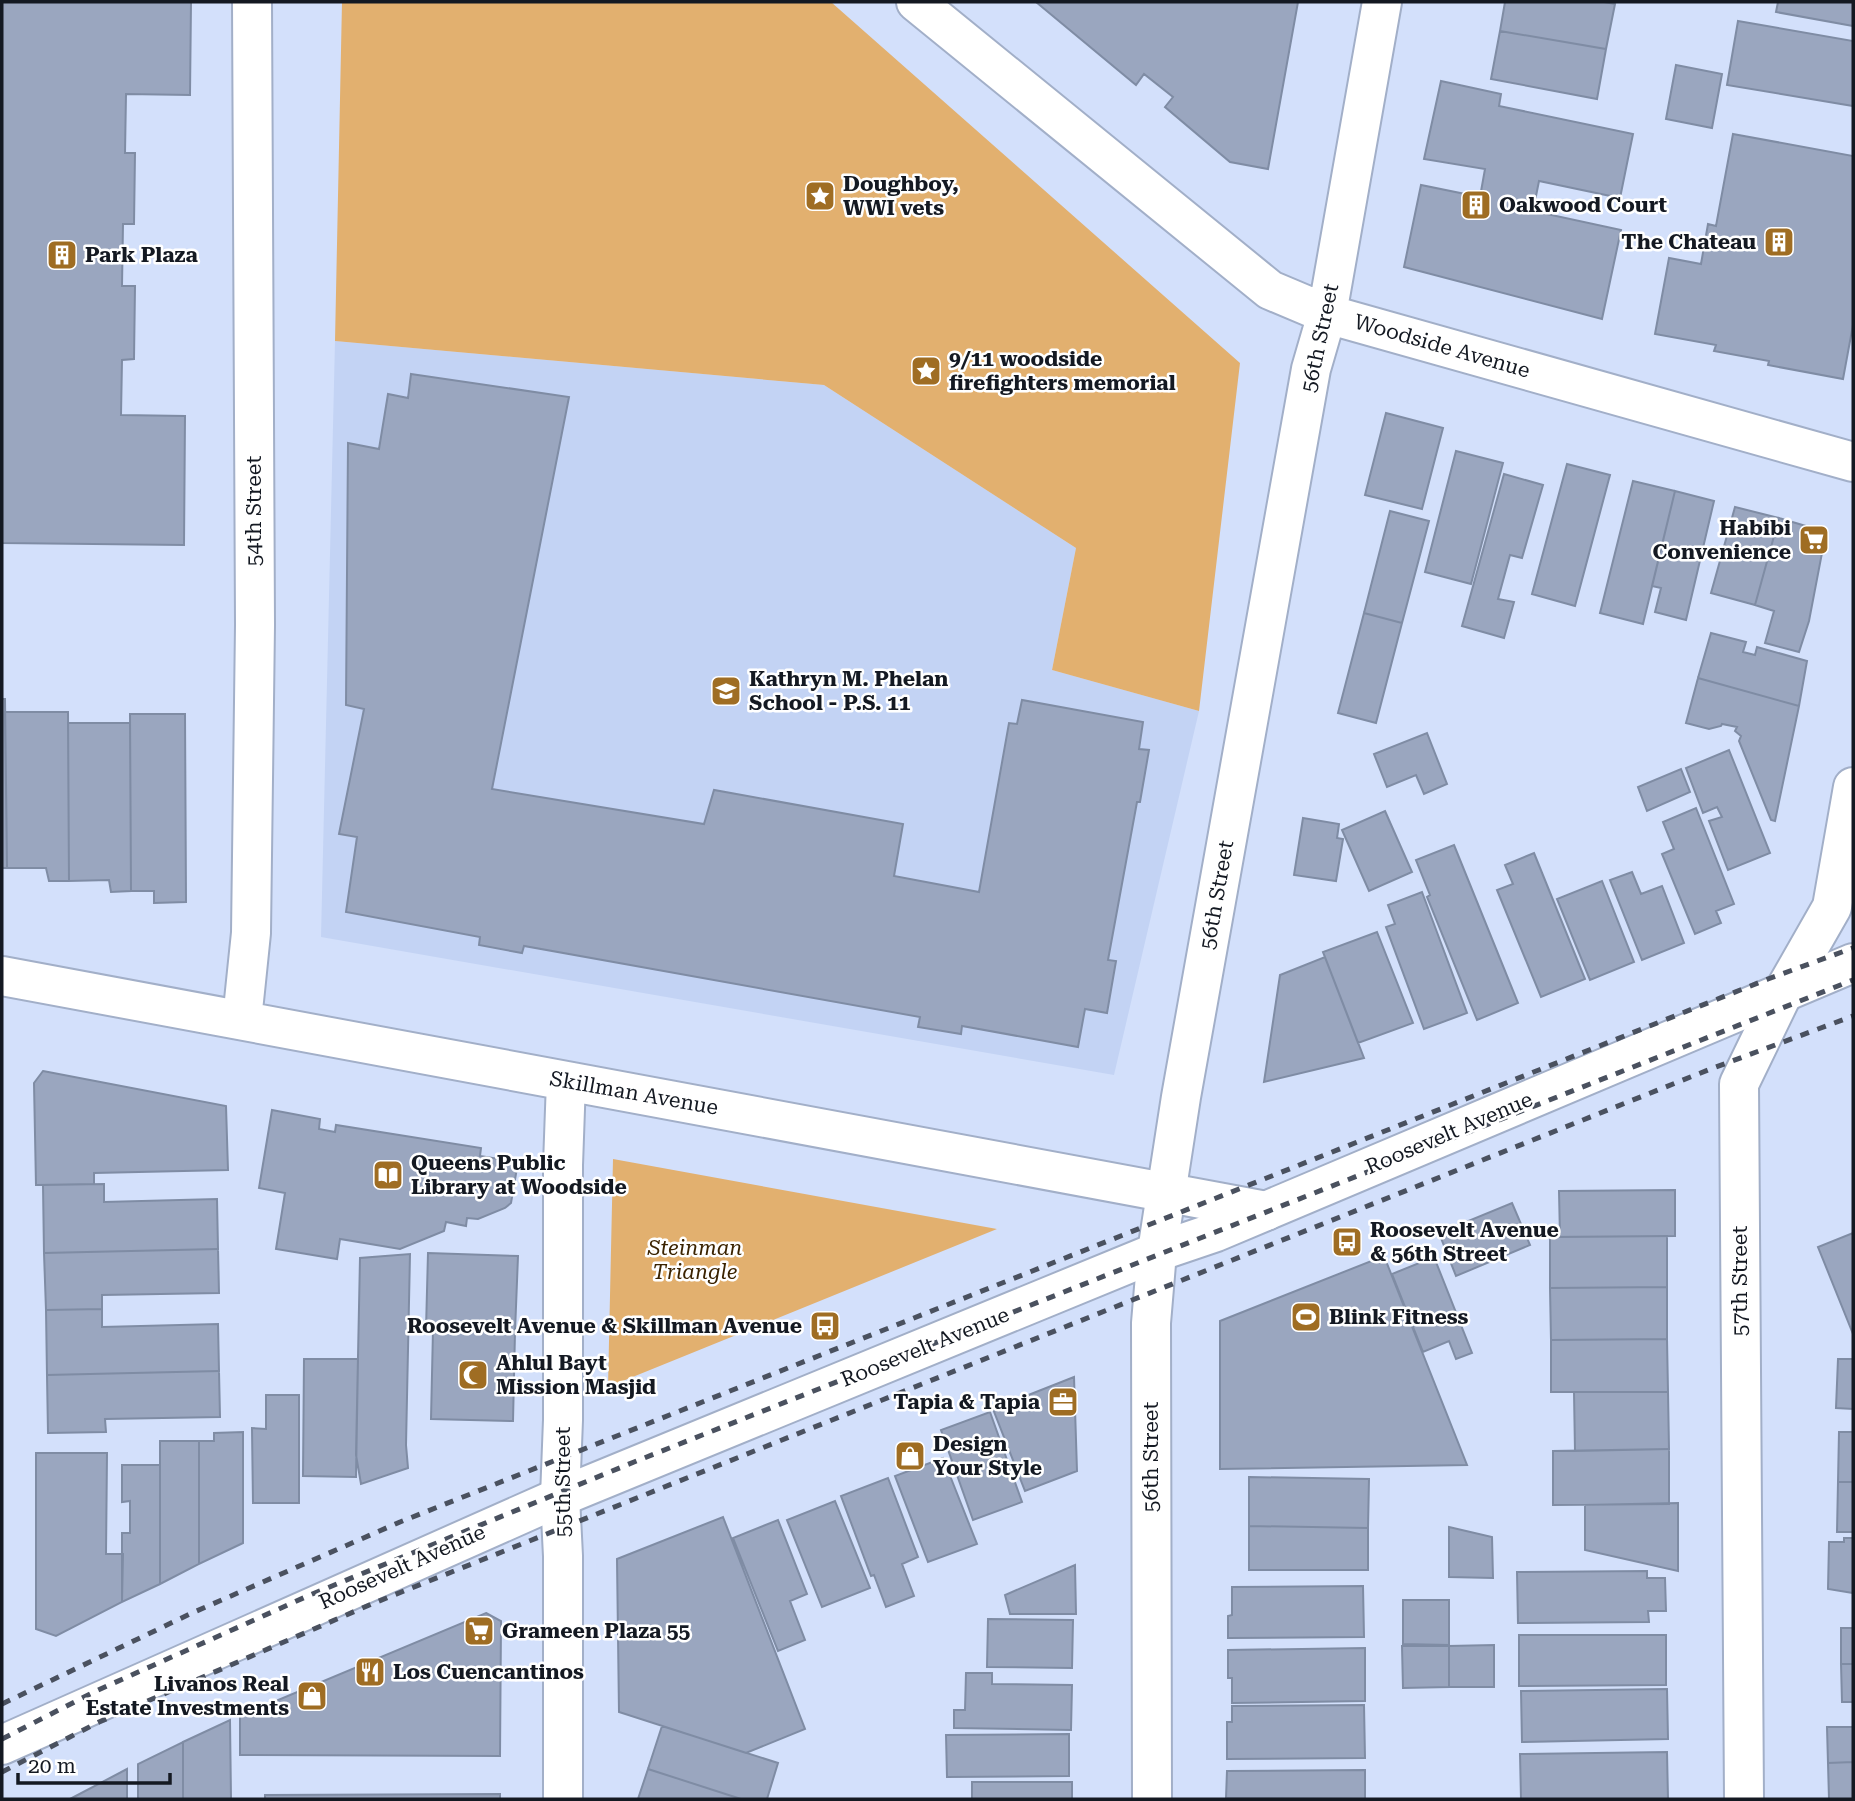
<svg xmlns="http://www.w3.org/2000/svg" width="1855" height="1801" font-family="'Roboto Serif',serif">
<rect width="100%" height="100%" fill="#d3e0fb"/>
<path fill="#c3d3f4" d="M335 341 824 385 1076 548 1052 670 1199 711 1114 1075 321 937Z"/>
<path fill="#e2b06f" d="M342 2H831L1240 363 1199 711 1052 670 1076 548 824 385 335 341Z
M613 1159 997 1229 608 1387Z"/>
<path fill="#9aa6bf" stroke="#7f8ca4" stroke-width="2" d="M2 2H191L190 95 126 94 125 153H135L134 224H123L122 286H135L134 359 122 360 121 415 185 416 184 545 2 543Z
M1036 2H1298L1268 169 1230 162 1165 107 1173 97 1144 74 1136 85Z
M1505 2H1604L1615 4 1606 49 1500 31Z
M1778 2H1853V26L1776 12Z
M1738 21 1853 41V106L1727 85Z
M1500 31 1606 49 1597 99 1491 79Z
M1676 65 1722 74 1712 128 1666 119Z
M1441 81 1501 94 1499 106 1633 134 1620 198 1539 181 1533 211 1621 230 1602 319 1404 267 1421 185 1480 197 1485 169 1424 159Z
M1733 134 1853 156V325L1843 379 1768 365 1769 361 1714 351 1716 345 1655 334 1669 258 1701 264 1708 224 1716 226Z
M411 374 569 397 492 789 704 824 714 790 903 824 894 876 979 892 1009 723 1017 724 1022 700 1143 722 1139 749 1149 750 1140 802H1137L1108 960 1116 961 1107 1013 1085 1009 1078 1047 962 1026 961 1034 918 1027 920 1017 524 946 522 953 479 945 480 937 346 912 357 837 339 834 364 709 346 705 348 443 379 449 388 394 408 398Z
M1386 413 1443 428 1422 509 1365 495Z
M1456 451 1503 463 1471 584 1425 572Z
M1567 464 1610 475 1575 606 1532 594Z
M1504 474 1543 485 1522 558 1510 555 1498 599 1514 602 1504 638 1462 626Z
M1633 481 1675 491 1643 624 1600 613Z
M1675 491 1714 501 1686 620 1655 612 1661 588 1652 586Z
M1735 507 1779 518 1755 605 1711 593Z
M1390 511 1429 521 1402 623 1364 613Z
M1779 518 1826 532 1809 621 1799 652 1765 643 1774 611 1755 605Z
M1364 613 1402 623 1376 723 1338 713Z
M1711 633 1746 642 1743 652 1755 655 1757 647 1807 661 1799 706 1698 678Z
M1698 678 1799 706 1775 821 1771 820 1739 741 1741 736 1735 731 1737 727 1722 724 1721 726 1709 729 1686 723Z
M2 699H5L7 868H2Z
M5 712H68L69 881H49L46 868H7Z
M130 714H185L186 902 154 903V891H131Z
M68 723H130L131 891 111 892 109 880 69 881Z
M1427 733 1447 784 1424 794 1416 775 1387 787 1374 754Z
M1729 750 1770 853 1728 870 1709 821 1722 817 1717 807 1703 813 1686 768Z
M1681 769 1690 792 1647 811 1638 787Z
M1696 808 1734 904 1716 911 1721 923 1695 934 1662 854 1674 849 1663 822Z
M1385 811 1412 872 1369 891 1342 830Z
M1303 818 1339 824 1337 838 1343 839 1336 881 1294 875Z
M1454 845 1518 1003 1477 1020 1427 897 1430 895 1416 860Z
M1534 853 1585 979 1541 997 1497 890 1513 884 1505 865Z
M1632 872 1641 894 1662 886 1684 943 1642 960 1610 880Z
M1602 881 1634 962 1590 980 1557 899Z
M1422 892 1467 1013 1424 1029 1386 927 1395 924 1388 905Z
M1377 932 1413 1023 1358 1043 1323 952Z
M1325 957 1364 1058 1264 1082 1280 975Z
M43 1071 226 1106 228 1170 94 1173V1184L36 1185 34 1083Z
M272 1110 320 1119 319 1129 335 1132 336 1125 481 1148 480 1156 518 1162 511 1203 505 1208 478 1219 467 1218 466 1226 446 1222 444 1231 400 1249 340 1239 337 1259 276 1249 285 1193 259 1188Z
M104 1184V1202L217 1199 218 1249 44 1253 43 1185Z
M1675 1190V1236L1560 1237 1559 1191Z
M1512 1203 1530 1245 1456 1276 1439 1233Z
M1853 1233V1334L1818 1247Z
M1667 1236V1287L1550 1288V1237Z
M218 1249 219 1293 102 1295V1309L46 1310 44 1253Z
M428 1253 518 1256 515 1332 426 1329Z
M410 1254 406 1445 408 1468 361 1484 356 1455 360 1258Z
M1384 1256 1467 1465 1220 1469V1321Z
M1434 1257 1472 1353 1456 1359 1449 1341 1423 1352 1392 1274Z
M1667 1287V1339L1551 1340 1550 1288Z
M102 1309V1327L218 1324 219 1371 47 1375 46 1310Z
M433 1330 515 1332 513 1421 431 1419Z
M1667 1339 1668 1392H1551V1340Z
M304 1359H358L356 1477 303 1476Z
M1838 1359H1853V1409L1836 1408Z
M219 1371 220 1417 105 1419 106 1432 48 1433 47 1375Z
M1074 1377 1077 1471 1025 1491 993 1409Z
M1574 1392H1668L1669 1449 1575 1451Z
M266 1395H299V1503H253L252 1428 266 1429Z
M990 1412 1022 1502 973 1520 941 1430Z
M243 1432V1543L199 1564V1441H214V1433Z
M1839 1432H1853V1482H1838Z
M160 1441H199V1564L160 1584Z
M1669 1449V1504L1553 1505V1451Z
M36 1453H107L106 1554H123L122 1602 56 1636 36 1629Z
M943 1458 977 1544 928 1562 895 1476Z
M122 1465H160V1584L122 1602V1533H130V1501L122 1502Z
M1249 1477 1369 1479 1368 1528 1249 1526Z
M888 1478 918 1557 902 1564 914 1596 886 1607 874 1575 871 1576 841 1496Z
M1838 1482H1853V1532H1837Z
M835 1501 870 1588 822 1607 787 1520Z
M1678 1503V1571L1585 1550V1505Z
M723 1517 805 1729 746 1753 619 1712 617 1559Z
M778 1520 807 1594 790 1601 805 1640 778 1651 733 1538Z
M1249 1526 1368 1528V1570H1249Z
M1449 1527 1492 1537 1493 1578 1449 1577Z
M1844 1538H1853V1593L1828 1589 1829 1542H1844Z
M1075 1565 1076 1614H1010L1005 1595Z
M1647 1571V1578H1665L1666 1611H1648L1649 1622 1518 1623 1517 1572Z
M1363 1586 1364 1637 1228 1638V1616L1232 1615V1587Z
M1403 1600H1449V1645L1403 1644Z
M486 1613 501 1621 500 1756 240 1755V1716Z
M988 1619 1073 1620 1072 1668 987 1667Z
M1841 1628H1853V1664H1841Z
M1519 1635H1666V1685L1519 1686Z
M1494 1645V1687H1449V1646Z
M1402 1646H1449V1687L1403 1688Z
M1365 1648V1701L1232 1703V1678H1228V1650Z
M1841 1664H1853V1702H1842Z
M966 1673H992V1684L1072 1685 1071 1730 954 1728V1710H965Z
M1667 1689 1668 1739 1522 1742 1521 1691Z
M1364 1705 1365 1758 1227 1759V1722H1232V1706Z
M230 1720 231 1799H183V1742Z
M662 1726 778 1763 767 1799H741L648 1769Z
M1827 1727H1853V1762L1828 1763Z
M1069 1734V1776L947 1777 946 1735Z
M183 1742V1799H138V1764Z
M1667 1752 1668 1799H1521L1520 1754Z
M1853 1762V1799H1829L1828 1763Z
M127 1769V1799H70Z
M648 1769 741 1799H638Z
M1365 1770V1799L1226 1798 1227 1771Z
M972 1782H1072V1799H972Z
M500 1794V1799H265V1795Z"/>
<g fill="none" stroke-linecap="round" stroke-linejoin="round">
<g stroke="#a2afc8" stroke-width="42">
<path id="street" d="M916 2 1270 290 1327 314 1853 462
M2 976 1266 1211
M242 1020 251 933 255 625 252 2
M563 1799V1556L560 1497 563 1420V1165L566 1081
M1152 1799 1151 1323 1157 1252 1181 1097 1311 369 1327 314 1382 2
M1744 1799 1739 1084 1784 991 1832 907 1853 787"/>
</g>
<g stroke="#a2afc8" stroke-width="42">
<path id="secondary" d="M2 1745 560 1497 1157 1252 1216 1232 1853 963"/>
</g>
<use href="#street" stroke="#fff" stroke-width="38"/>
<use href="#secondary" stroke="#fff" stroke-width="38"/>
<path stroke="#4a515f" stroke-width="5" stroke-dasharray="9 9" stroke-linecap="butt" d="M2 1704 192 1613 400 1522 1768 979 1853 948
M2 1739 96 1691 310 1595 634 1462 1853 980
M2 1772 99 1722 374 1603 1708 1070 1853 1016"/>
</g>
<defs>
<g id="sight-square" transform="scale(1.575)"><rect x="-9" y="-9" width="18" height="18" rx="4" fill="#9f6d23" stroke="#fff"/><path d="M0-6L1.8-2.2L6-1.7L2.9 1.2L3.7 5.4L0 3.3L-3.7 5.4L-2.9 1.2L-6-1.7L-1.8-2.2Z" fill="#fff"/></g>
<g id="building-square" transform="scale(1.575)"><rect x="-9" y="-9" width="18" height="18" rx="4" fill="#9f6d23" stroke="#fff"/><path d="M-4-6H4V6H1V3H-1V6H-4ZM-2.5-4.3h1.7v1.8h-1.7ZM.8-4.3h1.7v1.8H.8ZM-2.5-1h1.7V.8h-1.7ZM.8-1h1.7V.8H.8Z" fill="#fff"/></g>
<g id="supermarket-square" transform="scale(1.575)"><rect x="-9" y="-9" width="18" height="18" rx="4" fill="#9f6d23" stroke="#fff"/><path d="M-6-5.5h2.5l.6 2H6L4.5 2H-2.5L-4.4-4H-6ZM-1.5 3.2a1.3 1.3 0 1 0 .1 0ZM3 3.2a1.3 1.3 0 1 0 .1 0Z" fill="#fff"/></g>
<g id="school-square" transform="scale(1.575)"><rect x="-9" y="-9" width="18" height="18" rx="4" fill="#9f6d23" stroke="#fff"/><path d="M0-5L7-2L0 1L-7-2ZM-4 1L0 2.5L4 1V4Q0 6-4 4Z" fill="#fff"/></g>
<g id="library-square" transform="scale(1.575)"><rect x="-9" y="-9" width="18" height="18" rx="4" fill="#9f6d23" stroke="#fff"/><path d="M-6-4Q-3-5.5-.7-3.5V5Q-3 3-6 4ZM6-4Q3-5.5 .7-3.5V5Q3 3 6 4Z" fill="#fff"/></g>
<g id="bus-square" transform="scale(1.575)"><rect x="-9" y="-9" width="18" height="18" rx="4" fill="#9f6d23" stroke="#fff"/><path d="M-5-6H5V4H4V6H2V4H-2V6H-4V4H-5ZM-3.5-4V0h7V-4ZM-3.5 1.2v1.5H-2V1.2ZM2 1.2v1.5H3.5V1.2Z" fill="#fff"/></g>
<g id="stadium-square" transform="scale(1.575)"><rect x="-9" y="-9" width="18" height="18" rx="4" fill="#9f6d23" stroke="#fff"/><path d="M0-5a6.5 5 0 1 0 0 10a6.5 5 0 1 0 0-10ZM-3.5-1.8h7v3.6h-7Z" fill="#fff"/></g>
<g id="mosque-square" transform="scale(1.575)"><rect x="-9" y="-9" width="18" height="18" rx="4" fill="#9f6d23" stroke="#fff"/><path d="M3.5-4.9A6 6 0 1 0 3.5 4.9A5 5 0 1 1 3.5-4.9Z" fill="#fff"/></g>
<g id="office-square" transform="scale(1.575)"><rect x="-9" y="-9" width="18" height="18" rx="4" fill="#9f6d23" stroke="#fff"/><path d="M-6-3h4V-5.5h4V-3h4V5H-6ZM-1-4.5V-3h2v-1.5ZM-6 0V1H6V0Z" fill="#fff"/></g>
<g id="shop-square" transform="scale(1.575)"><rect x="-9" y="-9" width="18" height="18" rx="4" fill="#9f6d23" stroke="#fff"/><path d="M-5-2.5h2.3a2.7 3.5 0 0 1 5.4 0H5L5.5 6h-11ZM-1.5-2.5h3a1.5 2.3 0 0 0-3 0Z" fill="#fff"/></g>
<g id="restaurant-square" transform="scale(1.575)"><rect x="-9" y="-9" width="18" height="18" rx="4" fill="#9f6d23" stroke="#fff"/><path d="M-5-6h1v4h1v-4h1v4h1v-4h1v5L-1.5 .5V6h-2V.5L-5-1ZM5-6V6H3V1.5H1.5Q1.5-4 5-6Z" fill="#fff"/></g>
</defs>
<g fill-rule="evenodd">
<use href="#sight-square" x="820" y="196"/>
<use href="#building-square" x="1476" y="205"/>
<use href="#building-square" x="1779" y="242"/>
<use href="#building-square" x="62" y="255"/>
<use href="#sight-square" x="926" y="371"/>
<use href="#supermarket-square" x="1814" y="540"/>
<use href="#school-square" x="726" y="691"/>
<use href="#library-square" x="388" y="1175"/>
<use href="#bus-square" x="1347" y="1242"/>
<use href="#stadium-square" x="1306" y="1317"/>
<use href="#bus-square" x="825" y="1326"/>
<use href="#mosque-square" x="473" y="1375"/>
<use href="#office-square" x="1063" y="1402"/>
<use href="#shop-square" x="910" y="1456"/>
<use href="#supermarket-square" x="479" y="1631"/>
<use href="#restaurant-square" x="370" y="1672"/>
<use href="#shop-square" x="312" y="1696"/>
</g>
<g text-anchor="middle" stroke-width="5" stroke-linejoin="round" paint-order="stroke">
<g font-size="21" font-weight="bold" fill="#141922" stroke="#fff" text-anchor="start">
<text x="843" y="191">Doughboy,<tspan x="843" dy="24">WWI vets</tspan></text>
<text x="1499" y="212">Oakwood Court</text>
<text x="1756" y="249" text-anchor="end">The Chateau</text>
<text x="85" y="262">Park Plaza</text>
<text x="949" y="366">9/11 woodside<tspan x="949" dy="24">firefighters memorial</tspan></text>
<text x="1791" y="535" text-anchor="end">Habibi<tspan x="1791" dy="24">Convenience</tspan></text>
<text x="749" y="686">Kathryn M. Phelan<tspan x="749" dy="24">School - P.S. 11</tspan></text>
<text x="411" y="1170">Queens Public<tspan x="411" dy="24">Library at Woodside</tspan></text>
<text x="1370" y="1237">Roosevelt Avenue<tspan x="1370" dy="24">&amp; 56th Street</tspan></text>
<text x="1329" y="1324">Blink Fitness</text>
<text x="802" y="1333" text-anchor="end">Roosevelt Avenue &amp; Skillman Avenue</text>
<text x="496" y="1370">Ahlul Bayt<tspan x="496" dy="24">Mission Masjid</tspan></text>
<text x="1040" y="1409" text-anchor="end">Tapia &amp; Tapia</text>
<text x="933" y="1451">Design<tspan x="933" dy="24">Your Style</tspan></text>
<text x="502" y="1638">Grameen Plaza 55</text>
<text x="393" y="1679">Los Cuencantinos</text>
<text x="289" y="1691" text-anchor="end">Livanos Real<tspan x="289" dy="24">Estate Investments</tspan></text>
</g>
<g font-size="21" fill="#141922" stroke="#fff">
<text transform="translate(1320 338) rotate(-78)" y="7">56th Street</text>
<text transform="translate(1442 346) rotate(16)" y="7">Woodside Avenue</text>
<text transform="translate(254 511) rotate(-90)" y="7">54th Street</text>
<text transform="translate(1217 895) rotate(-80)" y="7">56th Street</text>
<text transform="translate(634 1093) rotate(10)" y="7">Skillman Avenue</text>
<text transform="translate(1449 1133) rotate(-23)" y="7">Roosevelt Avenue</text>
<text transform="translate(1740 1281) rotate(-90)" y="7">57th Street</text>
<text transform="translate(925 1347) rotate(-22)" y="7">Roosevelt Avenue</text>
<text transform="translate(1151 1457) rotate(-90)" y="7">56th Street</text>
<text transform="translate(563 1482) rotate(-90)" y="7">55th Street</text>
<text transform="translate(402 1567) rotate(-24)" y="7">Roosevelt Avenue</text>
</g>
<g font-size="21" font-style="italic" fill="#3b2300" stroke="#fff">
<text x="695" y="1255">Steinman<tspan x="695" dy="24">Triangle</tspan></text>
</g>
</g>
<rect width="1855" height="1801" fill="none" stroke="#141922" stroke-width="7"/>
<path d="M18 1773v10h152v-10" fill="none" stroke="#141922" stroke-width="3.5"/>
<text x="28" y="1773" font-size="21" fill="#141922" stroke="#ffffff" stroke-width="5" paint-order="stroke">20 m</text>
</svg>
